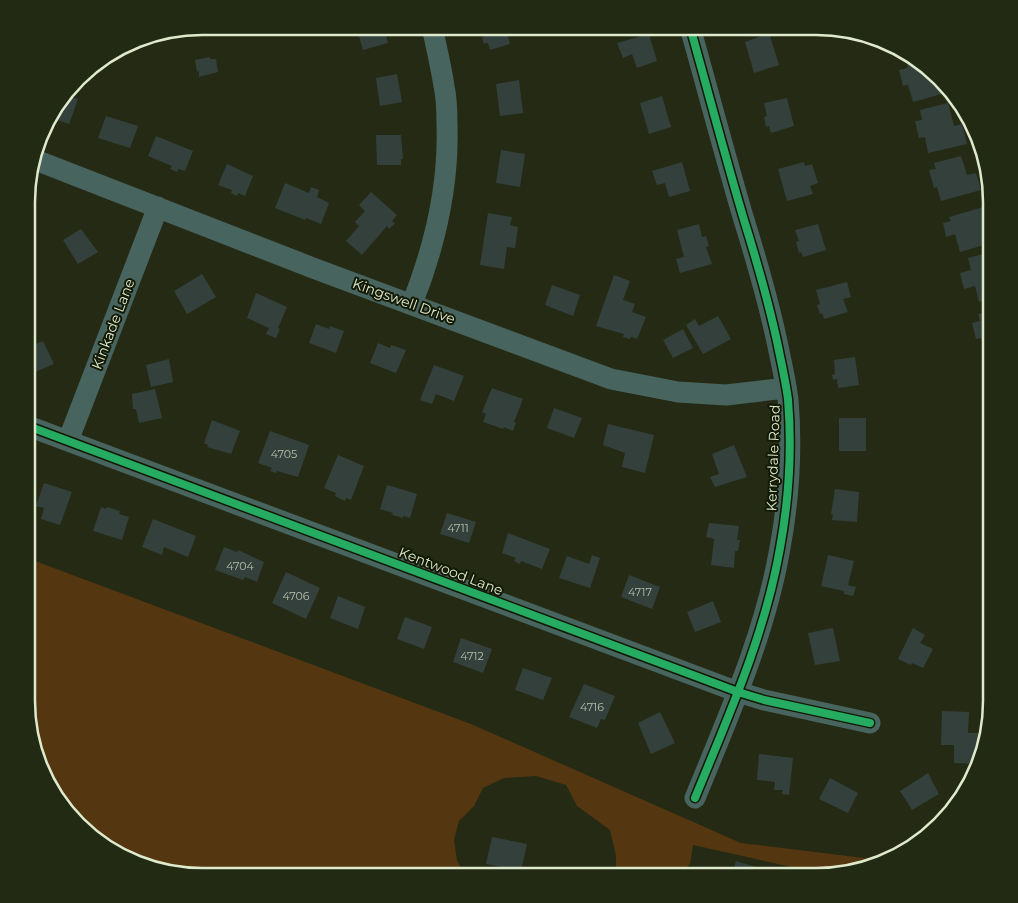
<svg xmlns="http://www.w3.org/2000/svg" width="1018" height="903" font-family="Montserrat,sans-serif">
<rect width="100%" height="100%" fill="#242a14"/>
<path fill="#543610" d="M27 558 471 724 741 843 888 861 884 863 828 876H795L796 868 693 845 690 864 677 876 616 877V856L610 830 577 806 566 785 536 776 504 778 483 788 474 806 459 821 454 840 457 860 465 877H201L134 863 70 817 39 768 27 713Z"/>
<path fill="#34403c" d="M356 26H383L388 43 363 50Z
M482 26H505L510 44 490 50 488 43 484 44 482 37 485 36Z
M180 30 179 36 165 32 163 40 145 36Z
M769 33 779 65 754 73 745 42Z
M649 34 657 61 637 68 632 54 623 58 617 43Z
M210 57V59H216L218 72 199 77V71L197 72 195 60Z
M914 59 948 86 952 91 913 102 908 85 903 86 899 70 908 68 906 61Z
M397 74 402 102 380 106 376 78Z
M519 80 523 113 500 116 496 84Z
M65 95 78 99 69 124 49 117Z
M662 96 671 127 649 134 640 103Z
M787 98 794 126 771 133 769 126 766 127 764 117 767 116 764 103Z
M948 103 954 126 962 124 967 144 928 153 925 137 919 138 915 121 922 120 920 110Z
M106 116 138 126 130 148 98 138Z
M376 135H401L403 159H401V165H377Z
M156 136 193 151 185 171 178 169 177 172 170 169 172 166 148 156Z
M501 150 525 154 520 187 496 183Z
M961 156 967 175 976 173 981 190 941 201 937 187 934 188 929 170 936 169 934 163Z
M682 162 690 191 669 197 665 183 657 185 652 171Z
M804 162 805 166 812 164 818 183 810 186 813 194 787 201 778 169Z
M227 164 253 176 245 196 238 193 237 196 231 193 232 190 218 185Z
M285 183 309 193 311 187 319 190 317 197 329 203 321 224 306 218 305 220 275 208Z
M371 192 397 215 392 221 395 223 389 229 387 226 362 255 346 241 359 226 355 222 365 211 359 205Z
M983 207 988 223 991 222V243L960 252 955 234 946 237 943 223 951 221 949 217Z
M488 213 512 217 510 225 518 227 515 248 507 247 504 269 480 265Z
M699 224 702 237 706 236 709 246 706 247 712 264 680 273 676 259 684 257 677 230Z
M818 224 826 250 803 257 801 252 799 253 796 242 799 241 795 230Z
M81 229 98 252 78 264 63 240Z
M991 252V298L979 302 975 286 964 289 960 273 971 270 968 258Z
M202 274 216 297 187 314 174 291Z
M614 275 630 281 623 300 635 304 632 312 646 317 637 339 631 337 630 339 623 337 624 334 596 326Z
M847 282 851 297 843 299 848 312 824 319 822 313 820 314 817 305 820 304 816 290Z
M552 285 580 295 573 316 545 305Z
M256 293 287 307 278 328 280 329 276 338 266 334 269 328 247 318Z
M991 310V351L985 353 981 338 976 339 972 323 980 321 978 314Z
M718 316 731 339 703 354 686 325 695 319 699 326Z
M316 324 329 329 330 326 344 331 336 353 309 343Z
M683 329 693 348 673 358 663 340Z
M43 341 54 364 28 375 29 347Z
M378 343 390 348 391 345 406 350 396 373 370 363Z
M855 357 859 385 838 388 837 379 833 380 832 375 835 374 834 360Z
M169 359 173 382 151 387 146 365Z
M434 365 464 376 454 401 436 394 432 404 420 400Z
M991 370 992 389H990L985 372Z
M492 388 523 399 514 422 516 423 513 431 504 427 503 429 483 422 486 414 482 412Z
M155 389 162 418 139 423 136 409H133L132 394Z
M554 408 582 418 574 438 547 428Z
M839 418H866V451H839Z
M212 420 240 431 231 454 207 447 208 445 204 443Z
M608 424 654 435 645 473 622 467 625 453 603 445Z
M270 431 309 445 298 477 277 471 276 473 270 471 272 468 258 463Z
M734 445 747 477 715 487 710 477 719 474 712 454Z
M338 455 364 466 351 500 346 498 345 501 335 496 336 493 324 488Z
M44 483 72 492 60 525 41 519 44 508 36 506Z
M387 485 417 494 410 518 403 516V518L392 515 393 513 380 509Z
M835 489 859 492 857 522 832 520 833 514H831Z
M101 507 106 509 107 507 120 511 119 514 129 517 122 540 93 531Z
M447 513 476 522 469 543 440 534Z
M153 519 196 536 188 557 164 547 162 555 142 547Z
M709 523 739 526 737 540H740L738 551H735L734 568 711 565 714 539 706 537Z
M508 533 550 549 542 569 521 561 520 564 514 561 516 558 502 553Z
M224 547 237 552 238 550 264 562 257 582 245 577 243 580 215 570Z
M592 555 600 558 590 588 559 578 567 556 589 564Z
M828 555 854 561 848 585 856 587 853 596 844 594V591L821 586Z
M286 572 320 588 306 619 272 603Z
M629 575 660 587 652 609 621 597Z
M338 596 365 607 358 629 330 618Z
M713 601 721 622 695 632 687 612Z
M405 617 432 627 424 649 397 639Z
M833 628 840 661 815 665 808 633Z
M913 628 925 635 920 643 933 649 923 668 912 663 911 665 898 659Z
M461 638 492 649 483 673 453 662Z
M523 668 552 678 543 700 515 690Z
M584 684 615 696 605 720 601 719 597 728 569 717Z
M942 711 969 712 968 733H981L979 764 954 763V745H941Z
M660 712 675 743 651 754 638 723Z
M759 754 793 758 789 795 782 794 783 790H774L775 782 757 780Z
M928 773 939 794 912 810 900 791Z
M830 778 858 793 848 813 819 799Z
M492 837 527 844 521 871 486 864Z
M736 861 786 876H732Z"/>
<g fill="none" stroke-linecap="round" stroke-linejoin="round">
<path stroke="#48645e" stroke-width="21" d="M690 27C708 91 725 156 744 220 758 265 771 310 780 356 783 370 786 385 788 399 792 448 789 499 780 548 765 635 728 717 695 798
M33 159 313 268 611 379 678 392 726 395 786 388
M412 304C435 246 449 187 447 125 447 112 447 99 444 86 441 66 436 46 432 26
M28 426 738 692 764 700 870 723
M68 441 158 207"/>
<g stroke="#121904" stroke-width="11">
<path id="cycleway" d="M690 27C708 91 725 156 744 220 758 265 771 310 780 356 783 370 786 385 788 399 792 448 789 499 780 548 765 635 728 717 695 798
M28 426 738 692 764 700 870 723"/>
</g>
<use href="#cycleway" stroke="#26ab63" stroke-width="8"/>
</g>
<g text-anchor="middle" stroke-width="4" stroke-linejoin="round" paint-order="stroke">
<g font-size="11" fill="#b4c0a9">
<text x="284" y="458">4705</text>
<text x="458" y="532">4711</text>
<text x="240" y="570">4704</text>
<text x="640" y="596">4717</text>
<text x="296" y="600">4706</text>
<text x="472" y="660">4712</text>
<text x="592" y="711">4716</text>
</g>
<g font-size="14" fill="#dfeacd" stroke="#121904">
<text transform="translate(404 301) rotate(20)" y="5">Kingswell Drive</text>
<text transform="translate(113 324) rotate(-69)" y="5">Kinkade Lane</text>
<text transform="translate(773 458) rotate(-88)" y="5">Kerrydale Road</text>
<text transform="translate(451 571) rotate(21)" y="5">Kentwood Lane</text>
</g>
</g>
<path d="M0 0H1018V903H0ZM202 35H816A167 167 0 0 1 983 202V701A167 167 0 0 1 816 868H202A167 167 0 0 1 35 701V202A167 167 0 0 1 202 35Z" fill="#222a14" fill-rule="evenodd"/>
<path fill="none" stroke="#dfeacd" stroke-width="2.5" d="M202 35H816A167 167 0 0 1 983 202V701A167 167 0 0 1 816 868H202A167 167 0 0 1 35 701V202A167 167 0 0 1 202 35Z"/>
</svg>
